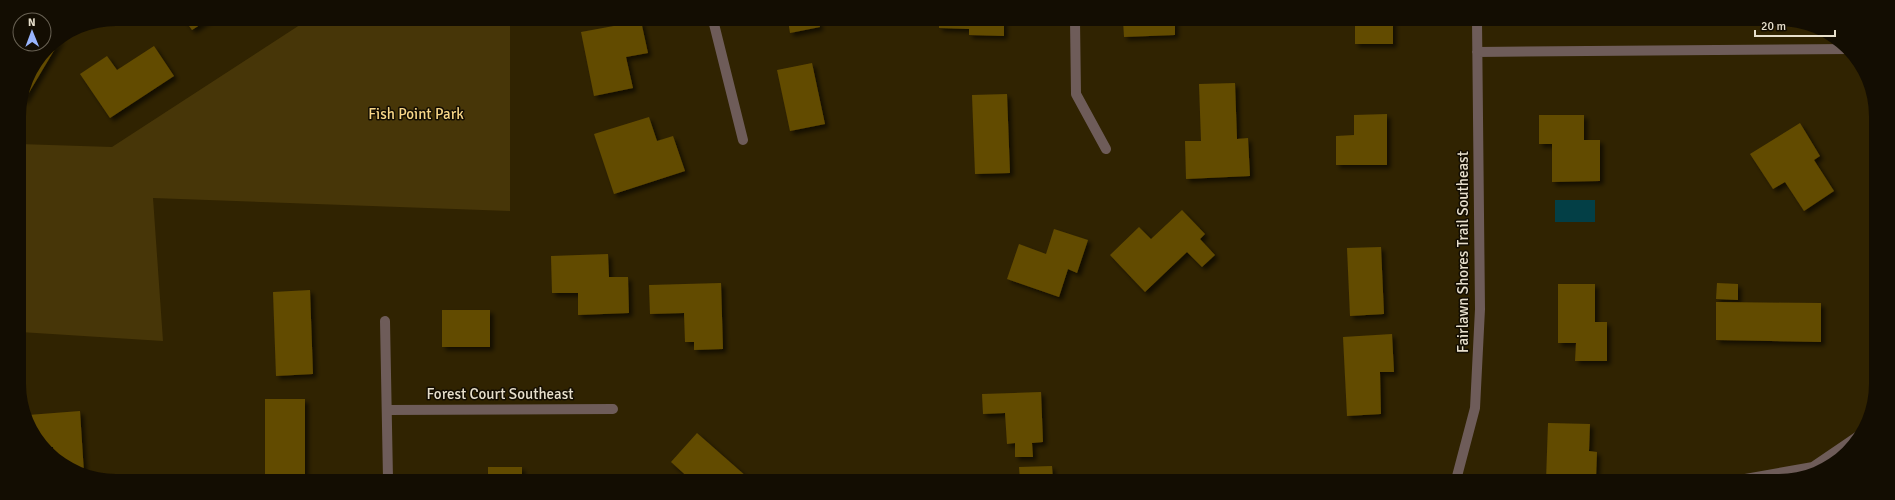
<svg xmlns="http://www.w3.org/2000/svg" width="1895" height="500" font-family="Signika,sans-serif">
<defs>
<filter id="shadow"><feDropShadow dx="3.5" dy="3.5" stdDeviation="2" flood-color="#0009"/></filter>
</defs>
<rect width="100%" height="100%" fill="#302301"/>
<path fill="#473608" d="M309 19H510V211L153 198 163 341 20 332 19 144 112 147Z"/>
<path fill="#033f46" d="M1555 200H1595V222H1555Z"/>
<path fill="#624b04" filter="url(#shadow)" d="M184 19H209L192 30Z
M788 20H818L820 27 790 33Z
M939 20H1004V36L969 35V29L939 28Z
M1123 20H1175V35L1124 37Z
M1355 20H1393V44H1355Z
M641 21 648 53 626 57 633 88 594 96 581 32Z
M62 37 24 101 22 99 26 78 47 47Z
M154 46 174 76 110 118 80 74 107 56 117 70Z
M812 63 825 124 790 131 777 70Z
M1235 83 1237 139 1248 138 1250 176 1186 179 1185 141H1201L1199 84Z
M1007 94 1010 173 975 174 972 95Z
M1387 114V165H1336V136L1354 135V115Z
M1539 115H1584V140H1600V181L1552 182V144H1539Z
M649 117 657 141 673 136 685 171 614 194 594 134Z
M1800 123 1820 156 1814 160 1834 191 1804 211 1785 182 1773 189 1750 154Z
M1182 210 1205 234 1200 239 1215 255 1202 267 1187 252 1145 292 1110 255 1139 227 1151 239Z
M1054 229 1088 240 1077 273 1068 269 1059 297 1007 279 1019 244 1046 254Z
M1381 247 1384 314 1350 316 1347 248Z
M608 254 609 277H628L629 313 578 315V293H552L551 256Z
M721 283 723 349 694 350V342H685L684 313 650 314 649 285Z
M1717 283 1738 284V300L1716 299Z
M1558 284H1595V322H1607V361H1575L1576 343H1558Z
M310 290 313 374 276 376 273 292Z
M1716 302 1821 303V342L1716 340Z
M442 310H490V347H442Z
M1392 334 1394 372H1380L1381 414 1347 416 1343 337Z
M1041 392 1043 442 1032 443 1033 457H1015V443L1007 444 1005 413 983 414 982 394Z
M265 399H305V479H265Z
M80 411 84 473 54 456 53 447H44L28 416V415Z
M1548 423 1590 424 1589 451 1597 452 1596 478 1583 477V481H1546Z
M697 433 747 477 744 480H691L671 462Z
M1052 466 1053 480H1020L1019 467Z
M488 467H522V480L438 479V478L488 477Z"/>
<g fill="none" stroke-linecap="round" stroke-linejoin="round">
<path stroke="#6e5c59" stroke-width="10" d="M713 20 743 140
M1075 20 1076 94 1106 149
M1477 52 1848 49
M385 321 388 479
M387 410 613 409
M1456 480 1475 408 1480 309 1477 21
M1734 481 1813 467 1863 433"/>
</g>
<g text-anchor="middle" stroke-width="3" stroke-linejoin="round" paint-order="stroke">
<g font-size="15" fill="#f7d688" stroke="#130d02">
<text x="416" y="119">Fish Point Park</text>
</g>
<g font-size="15" fill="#e7dfcc" stroke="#130d02">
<text transform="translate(1463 252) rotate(-90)" y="5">Fairlawn Shores Trail Southeast</text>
<text x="500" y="399">Forest Court Southeast</text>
</g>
</g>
<path d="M0 0H1895V500H0ZM116 26H1779A90 90 0 0 1 1869 116V384A90 90 0 0 1 1779 474H116A90 90 0 0 1 26 384V116A90 90 0 0 1 116 26Z" fill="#130d02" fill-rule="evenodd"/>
<g transform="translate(32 32) rotate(359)"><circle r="19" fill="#130d02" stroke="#686153"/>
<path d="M0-3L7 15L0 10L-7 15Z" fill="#99b5fd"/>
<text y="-6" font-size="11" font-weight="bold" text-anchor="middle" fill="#e7dfcc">N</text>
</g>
<path d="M1755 30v6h80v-6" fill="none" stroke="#e7dfcc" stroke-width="2"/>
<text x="1761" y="30" font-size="12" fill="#e7dfcc" stroke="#130d02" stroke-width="3" paint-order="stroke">20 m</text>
</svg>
